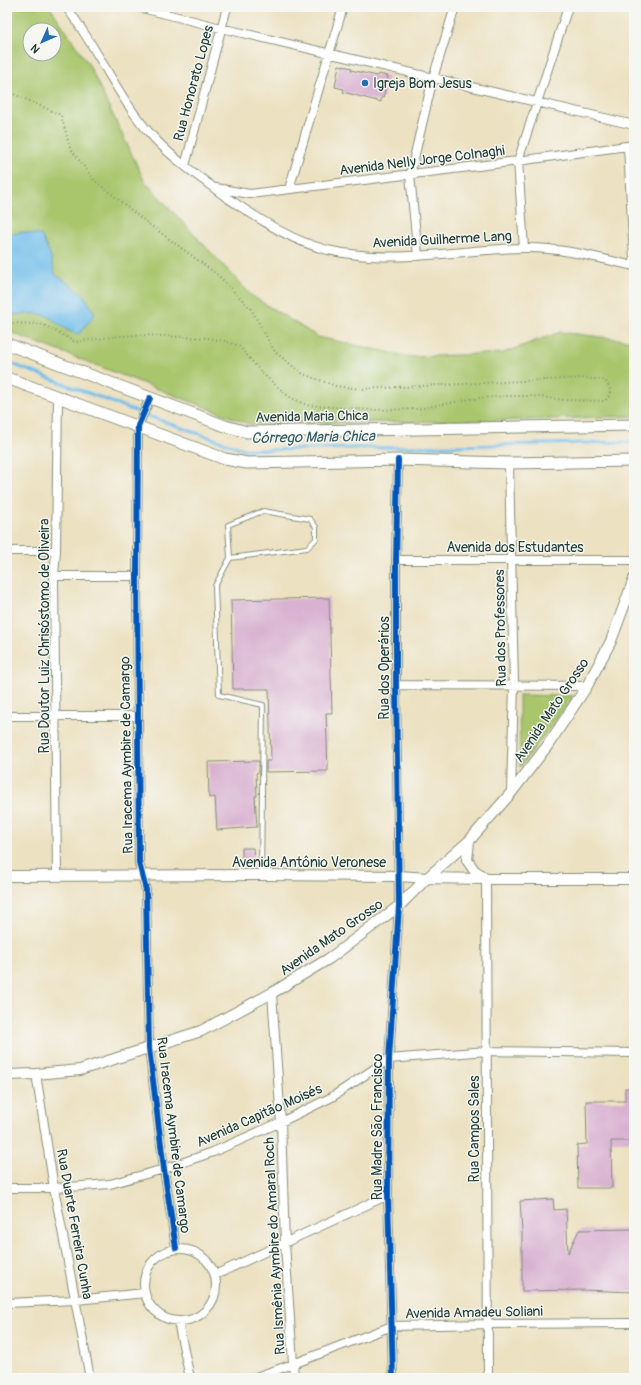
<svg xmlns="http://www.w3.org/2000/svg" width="641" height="1385" font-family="Pangolin,sans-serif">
<rect width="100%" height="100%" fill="#f6f6f2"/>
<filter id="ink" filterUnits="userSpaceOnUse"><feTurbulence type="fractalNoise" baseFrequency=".025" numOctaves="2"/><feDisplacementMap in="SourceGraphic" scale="8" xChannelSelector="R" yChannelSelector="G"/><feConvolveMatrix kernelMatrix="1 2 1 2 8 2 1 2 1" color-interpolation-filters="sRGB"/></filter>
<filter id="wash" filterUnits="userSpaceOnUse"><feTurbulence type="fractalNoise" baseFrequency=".012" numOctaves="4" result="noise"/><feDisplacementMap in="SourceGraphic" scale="16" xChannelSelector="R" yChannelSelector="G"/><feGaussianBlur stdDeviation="0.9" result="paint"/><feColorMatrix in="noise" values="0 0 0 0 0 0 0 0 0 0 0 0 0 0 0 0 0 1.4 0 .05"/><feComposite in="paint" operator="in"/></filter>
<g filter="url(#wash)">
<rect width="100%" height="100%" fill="#ece1c1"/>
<path fill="#a9c66d" stroke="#648250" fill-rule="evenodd" d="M7 7H50L89 65 145 182 252 296 318 337 410 357 503 353 560 332 634 341V416L524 420 249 424 7 331ZM30 30H54V54H30Z
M519 695 574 696 520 767Z"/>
<path fill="#73bfec" stroke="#497e90" d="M21 232 41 235 50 254 55 274 84 295 95 314 79 334C62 331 61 323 47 316 38 312 17 314 7 316V235Z"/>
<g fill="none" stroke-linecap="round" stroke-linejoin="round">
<path stroke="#73bfec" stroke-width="3" d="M7 362 151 417 243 449 267 450 634 442"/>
</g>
<g id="blocks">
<path fill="#d9b2d2" d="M339 65 352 68 351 70 377 76 378 74 388 76 383 98H381V102L343 92 344 89 335 87Z
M329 598 332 713H326L328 771 266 772V761H271L269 689H233L231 600Z
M259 761V772L256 773 257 796H255L257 827 217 830 215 797 209 798 208 762Z
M242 848H253L254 860 242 861Z
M625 1088H634V1141H611L612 1188H578L577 1145 587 1144 586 1101H625Z
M553 1199 554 1210 566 1209 568 1253 579 1230 634 1229V1292L581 1290 522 1291V1231L520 1201Z"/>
</g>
</g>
<g filter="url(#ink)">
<use href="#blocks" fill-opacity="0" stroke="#868f7a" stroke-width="1"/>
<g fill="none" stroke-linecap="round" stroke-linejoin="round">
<g stroke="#868f7a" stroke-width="6">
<path id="service" d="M230 558 228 525 263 511 310 519 316 527V539L307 548 230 558 215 586 219 695 263 705 261 875"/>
</g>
<g stroke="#868f7a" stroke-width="10">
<path id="minor" d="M66 7C99 49 118 100 155 139 176 161 202 179 226 197 258 218 290 241 328 250 335 252 344 253 351 254 409 262 466 249 524 248 561 247 598 258 634 266
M138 7 221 28 634 125
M628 147 634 259
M185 166 227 7
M216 188 250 194 518 161 634 145
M289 189 343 7
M524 248 518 161 568 7
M418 256 410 175 433 78 455 7
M150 398 138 426 137 576 139 863 146 890 149 1048 164 1169 176 1248
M509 463 514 685 511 793
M7 551H56
M396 560H634
M54 576H137
M396 685 587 686
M7 716H138
M57 876 54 576 56 551 58 397
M486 879 488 1378
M272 993 281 1122 285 1244 294 1378
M36 1074 54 1188 90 1378
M7 1188H54L110 1184 164 1169 213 1152 281 1122 332 1097 389 1059 487 1051 634 1053
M144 1285a36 36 0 1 1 72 0a36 36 0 1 1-72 0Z
M215 1275 388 1195
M7 1303 76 1300 145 1293
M178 1322 190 1378
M253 1378 293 1364 392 1326 487 1324 634 1323
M393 1378 388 1195 389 1059 399 906 396 685V560L398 460"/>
</g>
<g stroke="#868f7a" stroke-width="12">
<path id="tertiary" d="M469 841 467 860 474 870 486 879
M7 876 261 875 399 876 427 878 486 879H634
M7 1075 36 1074 80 1070 201 1031 272 993 330 958 399 906 427 878 469 841 511 793 548 745 587 686 611 641 634 579"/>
</g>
<g stroke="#868f7a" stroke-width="13">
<path id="secondary" d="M7 344 225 426 247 432 634 425
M7 378 225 459 247 463 398 460 509 463 634 461"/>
</g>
<path stroke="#868f7a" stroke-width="2" stroke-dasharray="1 3" stroke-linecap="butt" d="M7 91 61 115 70 148 94 180 146 222 218 275 251 309 275 352 303 374 336 386 360 389 584 378 605 380C611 390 613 392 605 401L565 400 531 396H505L471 399 418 409 370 410 306 405 288 396 262 373 239 346 225 341 207 338 141 335 119 336 75 342 50 328 40 324 7 323"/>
<use href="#service" stroke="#fff" stroke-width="4"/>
<use href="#minor" stroke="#fff" stroke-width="8"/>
<use href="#tertiary" stroke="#fff" stroke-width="10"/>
<use href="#secondary" stroke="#fff" stroke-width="11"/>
<g stroke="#f6f6f2" stroke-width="8">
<path id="cycleway" d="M150 398 138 426 137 576 139 863 146 890 149 1048 164 1169 176 1248
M393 1378 388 1195 389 1059 399 906 396 685V560L398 460"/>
</g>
<use href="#cycleway" stroke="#0057b8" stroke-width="6"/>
</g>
</g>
<circle fill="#1f6fb2" stroke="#f6f6f2" stroke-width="1.5" cx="365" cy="83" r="4"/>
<g text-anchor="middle" stroke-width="3" stroke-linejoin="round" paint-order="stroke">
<g font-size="14" fill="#1f3d34" stroke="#f6f6f2">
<text transform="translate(193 83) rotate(-75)" y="5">Rua Honorato Lopes</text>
<text transform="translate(422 160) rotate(-7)" y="5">Avenida Nelly Jorge Colnaghi</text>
<text transform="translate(442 239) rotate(-3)" y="5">Avenida Guilherme Lang</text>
<text transform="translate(312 416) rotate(-1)" y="5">Avenida Maria Chica</text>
<text x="515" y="552">Avenida dos Estudantes</text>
<text transform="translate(500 628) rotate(-91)" y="5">Rua dos Professores</text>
<text transform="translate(44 636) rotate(-90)" y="5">Rua Doutor Luiz Chrisóstomo de Oliveira</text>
<text transform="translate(384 668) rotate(-90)" y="5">Rua dos Operários</text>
<text transform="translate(551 710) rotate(-56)" y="5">Avenida Mato Grosso</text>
<text transform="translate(126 755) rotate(-91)" y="5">Rua Iracema Aymbire de Camargo</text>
<text x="309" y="867">Avenida Antônio Veronese</text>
<text transform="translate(331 937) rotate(-35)" y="5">Avenida Mato Grosso</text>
<text transform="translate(259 1115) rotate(-24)" y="5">Avenida Capitão Moisés</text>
<text transform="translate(377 1127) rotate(-90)" y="5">Rua Madre São Francisco</text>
<text transform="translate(474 1129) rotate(-90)" y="5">Rua Campos Sales</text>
<text transform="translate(174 1135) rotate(83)" y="5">Rua Iracema Aymbire de Camargo</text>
<text transform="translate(75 1224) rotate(80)" y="5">Rua Duarte Ferreira Cunha</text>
<text transform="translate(274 1246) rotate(-93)" y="5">Rua Ismênia Aymbire do Amaral Roch</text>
<text transform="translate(474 1312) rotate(-1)" y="5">Avenida Amadeu Soliani</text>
</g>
<g font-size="14" fill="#1f3d34" stroke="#f6f6f2" text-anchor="start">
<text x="373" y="88">Igreja Bom Jesus</text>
</g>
<g font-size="15" font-style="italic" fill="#345e62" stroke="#f6f6f2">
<text transform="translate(313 437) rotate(-1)" y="5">Córrego Maria Chica</text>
</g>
</g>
<rect width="641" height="1385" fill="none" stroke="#f6f6f2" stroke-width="24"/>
<g transform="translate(42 42) rotate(225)"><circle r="19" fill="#f6f6f2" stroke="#a0aca6"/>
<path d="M0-3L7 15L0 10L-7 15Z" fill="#1f6fb2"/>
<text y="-6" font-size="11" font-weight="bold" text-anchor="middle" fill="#1f3d34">N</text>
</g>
</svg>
